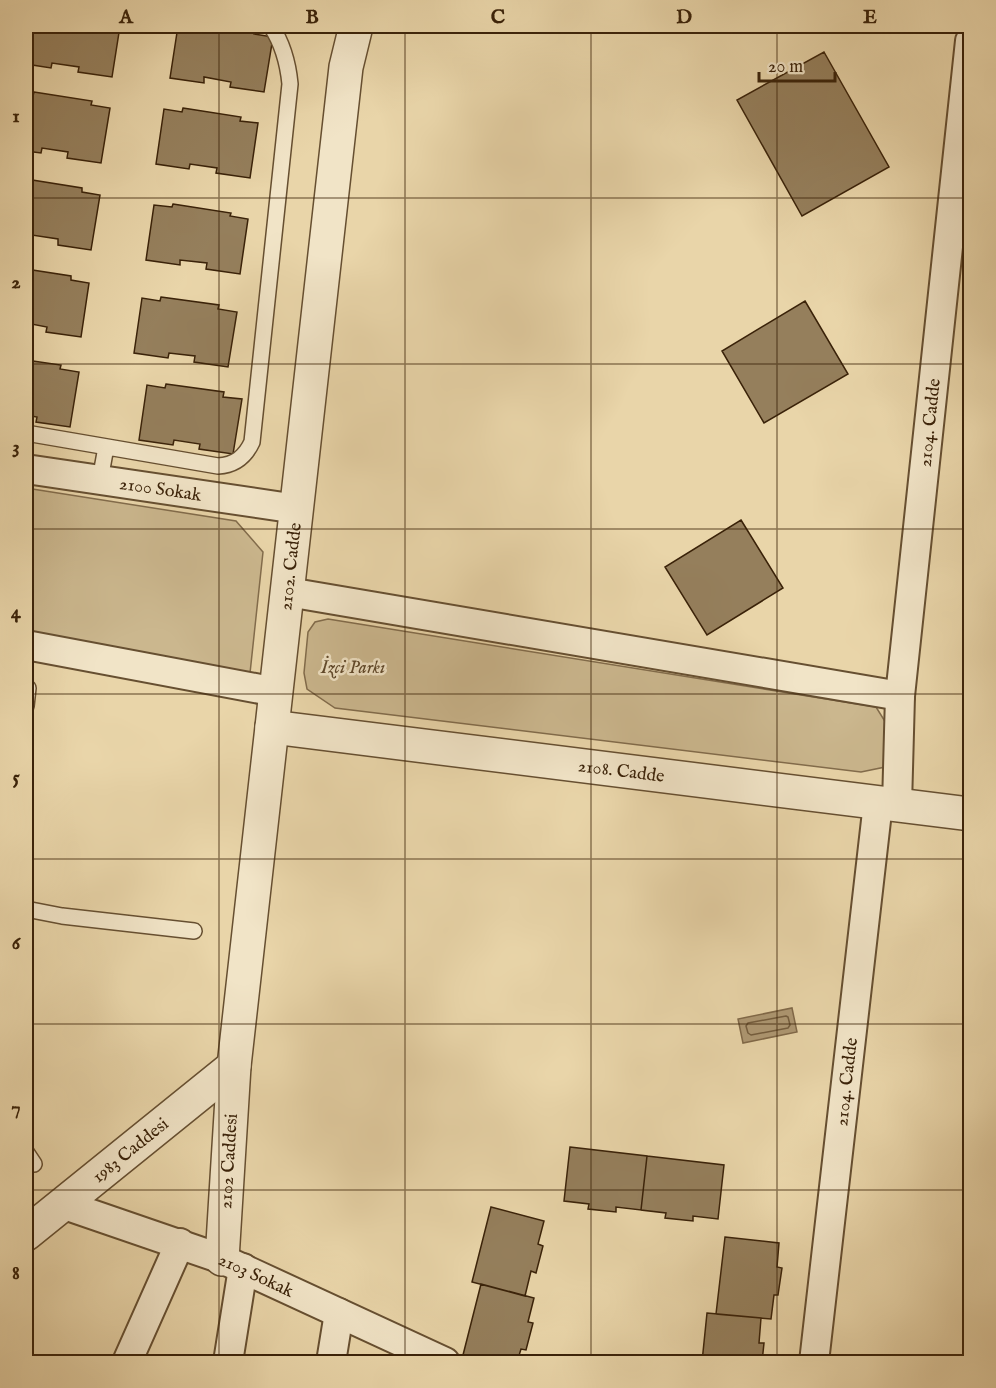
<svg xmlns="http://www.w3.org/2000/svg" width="996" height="1388" font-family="'IM FELL English',serif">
<rect width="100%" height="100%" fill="#e9d5a9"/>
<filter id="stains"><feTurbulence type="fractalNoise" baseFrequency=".00333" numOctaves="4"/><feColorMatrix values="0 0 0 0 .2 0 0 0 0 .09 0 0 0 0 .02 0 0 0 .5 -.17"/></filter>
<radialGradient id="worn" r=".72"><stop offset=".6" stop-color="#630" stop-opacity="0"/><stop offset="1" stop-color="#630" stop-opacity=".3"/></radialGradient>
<path fill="#cbb78e" stroke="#826c4c" stroke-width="1.5" d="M26 488 236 521 263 552 250 673 26 632Z
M328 619 876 707 891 731 885 767 861 772 335 708 307 689 304 673 308 632 315 622Z"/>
<path fill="#ae9873" stroke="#806949" stroke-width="1.5" d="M792 1008 797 1032 743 1043 738 1019Z"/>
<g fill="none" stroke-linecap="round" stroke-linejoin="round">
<path stroke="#745d3e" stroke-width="1.5" d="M786 1016 788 1017 790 1025 788 1028 751 1035 748 1033 746 1026 748 1023Z"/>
</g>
<path fill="#957f5c" stroke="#3a2209" stroke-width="1.5" d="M26 26H120L112 77 78 72 79 67 52 63 51 68 26 64Z
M178 26H222L255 30 254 34 273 37 264 92 230 87 231 82 204 77V83L170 78Z
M824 52 889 167 802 216 737 100Z
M34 92 92 101 91 105 110 108 101 163 67 158 68 152 42 148 41 153 26 151V95L33 96Z
M183 108 241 117 240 121 258 123 250 178 216 173 217 168 190 164 189 169 156 164 164 109 182 112Z
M26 179 82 188V192L100 195 91 250 58 245V239L32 235 31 240H26Z
M173 204 231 213 230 216 248 219 240 274 206 269 207 263 180 260V265L146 260 154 205 172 207Z
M26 269 71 276V280L89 283 81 337 46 332 47 327 26 323Z
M161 297 219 305 218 309 237 312 228 367 194 362 195 356 169 353 168 358 134 353 142 298 160 301Z
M805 301 848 374 764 423 722 351Z
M26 360 61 365 60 369 79 372 70 427 36 422 37 417 26 415Z
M166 384 224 392 223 397 242 399 233 454 199 449 200 444 174 440 173 445 139 440 147 385 165 388Z
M741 520 783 588 707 635 665 567Z
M570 1147 647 1156 641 1210 616 1207V1212L588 1209 589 1204 564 1201Z
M647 1156 724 1165 718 1219 693 1216V1221L665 1218 666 1213 641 1210Z
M491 1207 544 1221 538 1244 543 1246 536 1273 531 1271 525 1296 472 1282Z
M725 1237 779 1243 777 1267 782 1268 778 1295H774L771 1319 716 1314Z
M481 1284 534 1298 528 1322 533 1323 526 1350 521 1349 517 1362H476L462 1359Z
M707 1313 761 1318 759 1343H764L762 1362H702Z"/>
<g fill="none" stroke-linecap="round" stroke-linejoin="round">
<g stroke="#664f31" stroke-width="18">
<path id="service" d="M26 433 218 466C235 465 245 457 252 442L290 84C288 63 283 44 271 26
M100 480 106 447
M26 706 28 688
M26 909 62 916 194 931
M26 1152 34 1164"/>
</g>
<g stroke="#664f31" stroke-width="32">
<g id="minor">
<path id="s1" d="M26 469 297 509"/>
<path d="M288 592 900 696"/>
<path d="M26 645 276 692"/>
<path id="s2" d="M897 805 900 696 970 41"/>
<path id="s3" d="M62 1204 222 1259 445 1362"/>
<path d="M127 1362 180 1243"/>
<path d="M228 1362 243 1268"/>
<path d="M331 1362 339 1313"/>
<path id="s4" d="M814 1362 878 803"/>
</g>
</g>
<g stroke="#664f31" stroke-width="36">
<g id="tertiary">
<path id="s5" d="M272 727 970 814"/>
<path id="s6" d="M26 1234 234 1066"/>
<path id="s7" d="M222 1259 234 1066 346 67 356 26"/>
</g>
</g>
<use href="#service" stroke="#f1e4c7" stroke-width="15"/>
<use href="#minor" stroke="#f1e4c7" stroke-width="28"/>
<use href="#tertiary" stroke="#f1e4c7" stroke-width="33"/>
</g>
<path fill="none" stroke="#3a2209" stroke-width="1.5" stroke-opacity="0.55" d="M219 26V1362M405 26V1362M591 26V1362M777 26V1362M26 198H970M26 364H970M26 529H970M26 694H970M26 859H970M26 1024H970M26 1190H970"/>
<g text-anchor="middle" stroke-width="5" stroke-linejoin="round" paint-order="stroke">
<g font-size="18" fill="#3a2209" stroke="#f1e4c7">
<text dy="6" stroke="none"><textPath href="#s2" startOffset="384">2104. Cadde</textPath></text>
<text dy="6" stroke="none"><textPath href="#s1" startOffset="136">2100 Sokak</textPath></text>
<text dy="6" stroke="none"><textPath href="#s7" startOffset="696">2102. Cadde</textPath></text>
<text dy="6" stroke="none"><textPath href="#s5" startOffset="352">2108. Cadde</textPath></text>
<text dy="6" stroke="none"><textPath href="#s4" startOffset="282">2104. Cadde</textPath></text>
<text dy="6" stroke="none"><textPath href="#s6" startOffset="134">1983 Caddesi</textPath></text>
<text dy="6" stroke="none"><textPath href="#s7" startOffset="98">2102 Caddesi</textPath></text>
<text dy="6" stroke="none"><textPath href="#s3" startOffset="207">2103 Sokak</textPath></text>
</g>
<g font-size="18" font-style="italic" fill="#5e472a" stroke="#f1e4c7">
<text x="353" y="673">İzci Parkı</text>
</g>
</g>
<rect width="996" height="1388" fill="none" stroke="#e9d5a9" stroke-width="66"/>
<path d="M759 72v9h76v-9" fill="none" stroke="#3a2209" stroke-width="3"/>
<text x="768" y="72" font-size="18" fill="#3a2209" stroke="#f1e4c7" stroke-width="4.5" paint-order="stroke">20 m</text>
<rect x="33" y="33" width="930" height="1322" fill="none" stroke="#3a2209" stroke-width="2"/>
<g font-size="20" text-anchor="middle" font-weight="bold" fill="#3a2209">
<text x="126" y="23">A</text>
<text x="312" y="23">B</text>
<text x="498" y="23">C</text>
<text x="684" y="23">D</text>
<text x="870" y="23">E</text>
<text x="16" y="122">1</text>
<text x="16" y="288">2</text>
<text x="16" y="453">3</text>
<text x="16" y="618">4</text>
<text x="16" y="783">5</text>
<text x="16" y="949">6</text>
<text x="16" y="1114">7</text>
<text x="16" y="1279">8</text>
</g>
<rect width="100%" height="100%" filter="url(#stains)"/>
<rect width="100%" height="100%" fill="url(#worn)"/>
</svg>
